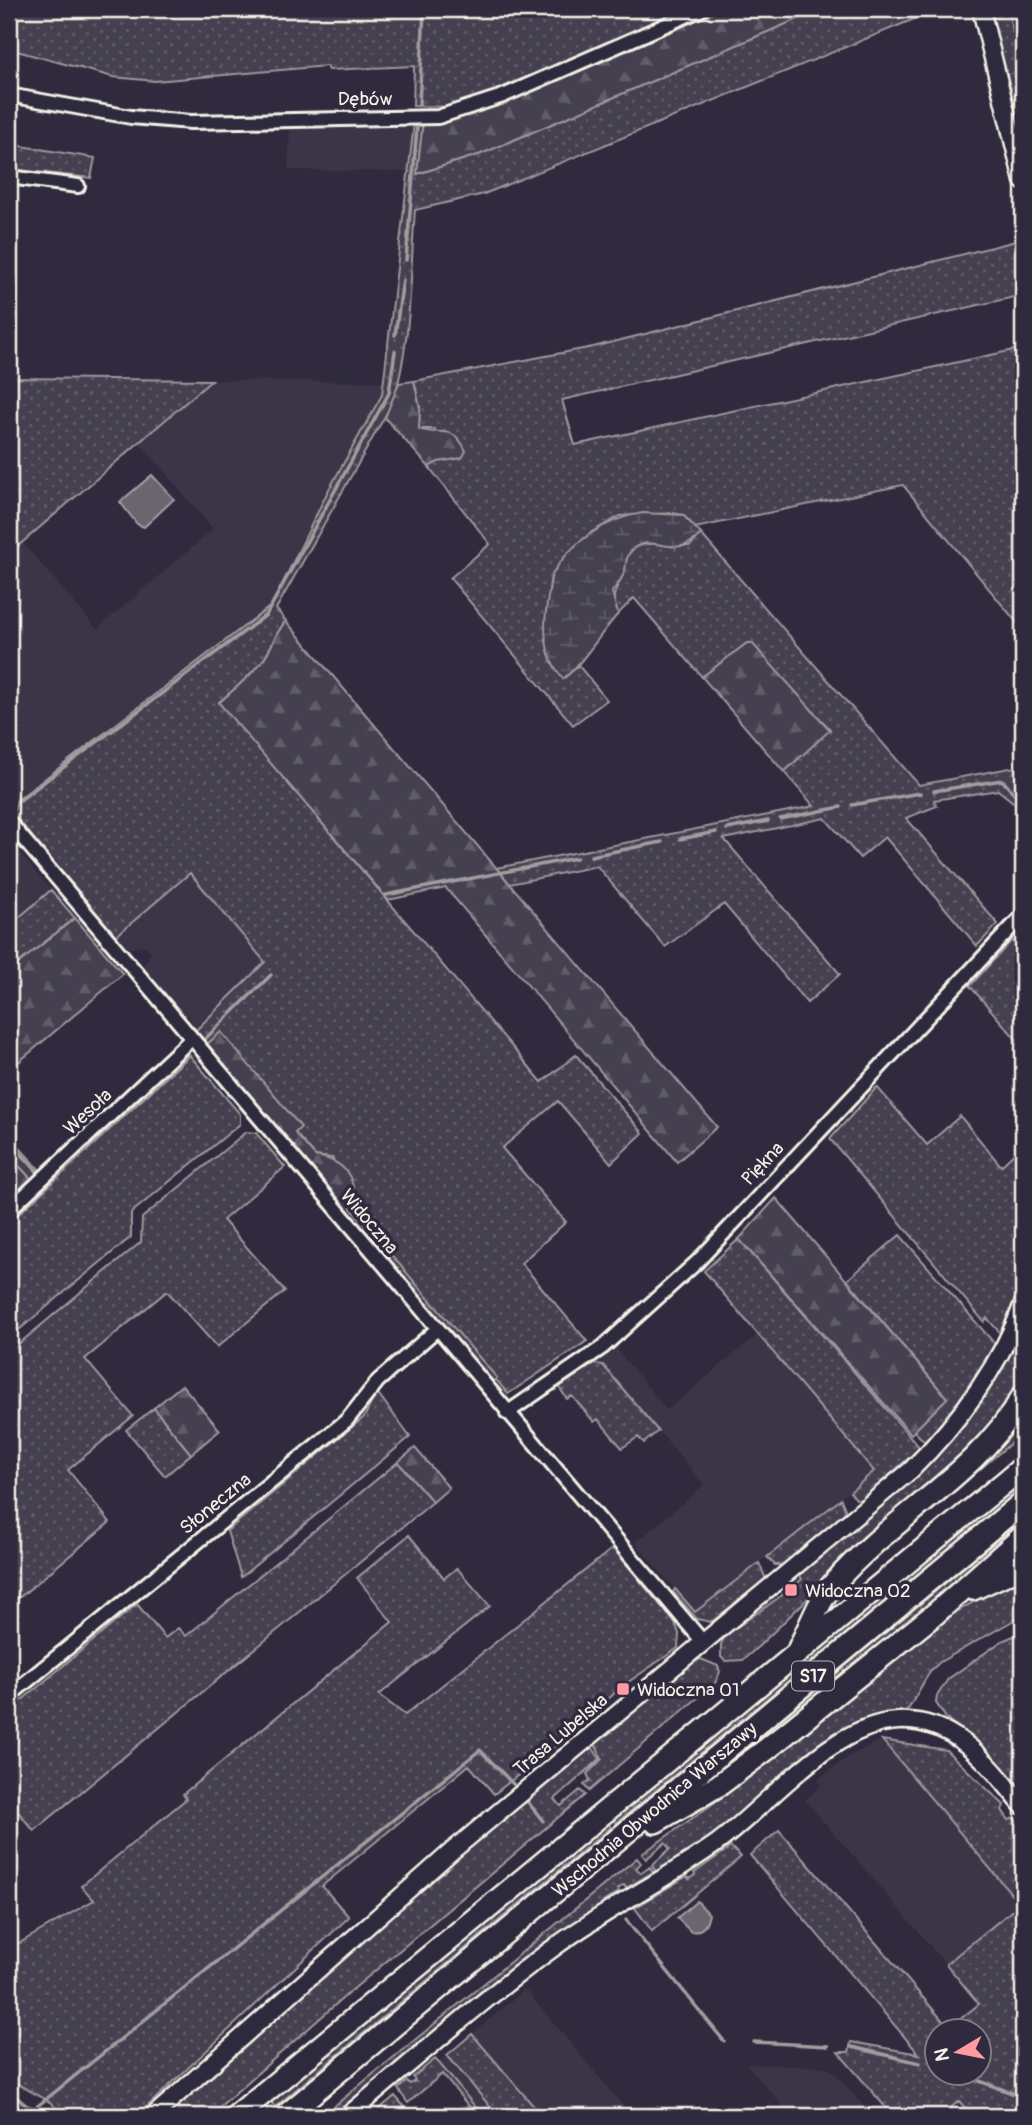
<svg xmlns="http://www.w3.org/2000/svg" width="1032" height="2125" font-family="Pangolin,sans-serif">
<defs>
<pattern id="grass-dots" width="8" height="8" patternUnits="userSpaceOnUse" patternTransform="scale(1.75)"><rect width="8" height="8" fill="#454050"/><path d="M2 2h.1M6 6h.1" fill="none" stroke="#605c69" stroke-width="1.8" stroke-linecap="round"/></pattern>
<pattern id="forest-firs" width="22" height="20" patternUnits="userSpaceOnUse" patternTransform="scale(1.75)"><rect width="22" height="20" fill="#454050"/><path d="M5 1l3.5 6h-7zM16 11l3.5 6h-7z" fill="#605c69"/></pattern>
<pattern id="wetland-marsh" width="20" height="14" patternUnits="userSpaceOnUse" patternTransform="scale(1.75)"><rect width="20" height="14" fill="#454050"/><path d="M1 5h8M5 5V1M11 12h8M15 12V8" fill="none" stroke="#605c69"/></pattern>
</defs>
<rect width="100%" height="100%" fill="#2f2a3d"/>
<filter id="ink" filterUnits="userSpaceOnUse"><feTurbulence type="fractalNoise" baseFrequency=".0143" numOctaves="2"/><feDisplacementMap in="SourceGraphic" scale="14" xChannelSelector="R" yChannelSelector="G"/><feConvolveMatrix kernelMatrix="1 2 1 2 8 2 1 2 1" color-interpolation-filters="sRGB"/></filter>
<g filter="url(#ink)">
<path fill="#3b3647" d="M414 124 409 172 288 170 290 128Z
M212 380 385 382 382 395 265 613 9 806V554L22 542 97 629 213 529 140 443Z
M9 840 51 890 9 926Z
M189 872 265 962 196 1030 188 1015H184L143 967 151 953 145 945 128 949 116 936Z
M757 1335 874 1472 695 1612 635 1543 704 1485 603 1365 594 1364 619 1343 618 1351 667 1410Z
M882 1740 1020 1905 946 1964 805 1800 821 1786 817 1780 851 1755Z
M525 1989 632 2116H477L434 2066Z
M747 2064 826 2067 834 2072 872 2116H791Z"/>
<path fill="url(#grass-dots)" stroke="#9c989c" stroke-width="2" fill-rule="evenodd" d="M9 9H663L666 17 499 91 454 107 413 106 414 66 329 70 327 66 155 81 113 77 9 49Z
M821 9H939L484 194 415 210C410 273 412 341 393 402L276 609 286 621C275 633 273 646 264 659 251 675 235 689 219 702L542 1082 576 1055 643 1133 611 1163 558 1101 502 1148 566 1222 521 1263 587 1341 508 1394 351 1208 355 1197 332 1158 315 1156 295 1133 300 1128 221 1032 206 1045 194 1032 265 962 190 873 116 936 13 814 17 800 272 605 328 491 382 395 414 124 423 122 417 174 481 154Z
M986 9H1007L1023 65V155Z
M9 144 95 158 91 178 9 169Z
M1020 240 1023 255V295L562 400 575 445 1023 348V630L903 485 695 528 683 515 673 513 620 516 590 533 566 558 551 577 549 591 563 678 579 666 607 700 573 725 450 578 490 544 429 467 438 462 435 429H419L420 408 414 381 593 347Z
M9 378 212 380 11 552Z
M701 534 919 785 1015 767 1023 777V810L998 790 934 800 937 806 906 818 998 924 977 946 885 837 860 858 825 818 724 839 840 974 807 1003 724 904 665 947 597 866 510 884 496 868 814 806 784 772 830 729 747 643 702 677 634 598 618 614C610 595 615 592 623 575 625 570 624 564 626 559 636 534 670 547 690 546Z
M51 890 75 918 9 971V926Z
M1012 940 1023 953V1047L970 986Z
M187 1052 240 1114V1124L131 1213V1237L9 1338V1215Z
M877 1087 927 1145 960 1116 1001 1166 1023 1145V1282L1000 1333 987 1318 984 1322 830 1139Z
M246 1132 256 1133 285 1167 223 1220 285 1291 217 1347 167 1291 85 1359 133 1416 68 1470 110 1522 9 1606V1352L141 1242 142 1218Z
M9 1136 41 1171 32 1180 9 1155Z
M900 1235 995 1344 954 1408 925 1442 914 1431 947 1398 847 1280Z
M739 1239 920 1448 862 1499H856L850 1492 874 1471 704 1271Z
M1023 1325V1386L989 1434 836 1571 760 1645 743 1660 725 1661 721 1657V1644L726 1635 788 1591 791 1593 796 1589 794 1586 802 1579 800 1576C819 1549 848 1534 873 1513 939 1458 986 1403 1023 1325Z
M594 1364 603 1365 658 1431 644 1443 638 1437 622 1448 598 1419 594 1422 572 1396 567 1399 559 1387Z
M377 1392 410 1437 241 1577 227 1531 364 1417Z
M1023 1406V1433L843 1584Z
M154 1408 191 1454 165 1476 126 1430Z
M398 1462 433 1502 34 1831 9 1801V1711L137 1604 165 1638 178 1628 186 1636Z
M1023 1479V1487L616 1823 612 1818Z
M841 1499 846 1512 784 1565H775L767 1557Z
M1023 1519V1529L758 1746 704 1783Z
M409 1535 444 1578 457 1568 490 1606 379 1695 405 1715 613 1548 675 1623 679 1634 678 1648 621 1687 577 1729 494 1794 469 1765 322 1886 349 1917 137 2116H63L51 2103 9 2079V1949L94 1900 81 1886 186 1799 183 1794 392 1622 357 1578Z
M759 1563 766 1579 711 1622 697 1619 673 1592 675 1589 695 1612Z
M1023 1578V1615L940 1662 930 1671 909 1708 903 1713 860 1722 843 1731 722 1831 657 1874 652 1865 670 1849 665 1843 646 1859 642 1854C683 1824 726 1796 766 1764 849 1699 924 1617 1023 1578Z
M1023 1632V1796L978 1744 946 1718 936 1703 937 1696 948 1679 1002 1641Z
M701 1659 718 1666 720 1672 715 1683 589 1791 584 1785 590 1780 587 1774 602 1759 595 1744 693 1662Z
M882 1740 946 1750 1004 1805 1002 1810 1009 1820 1014 1818 1023 1829V2116H972L959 2101 941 2116H893L838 2052H849L851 2042 919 2054 750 1855 779 1830 949 2028 979 2004 946 1964 1020 1904ZM937 2030H979V2072H937Z
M590 1744 600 1759 555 1799 561 1806 580 1790 585 1795 351 1991 209 2116H160L503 1816Z
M607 1822 611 1827 275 2107 270 2101Z
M731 1847 741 1857 652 1931 635 1908 687 1876 689 1879 695 1875 694 1873Z
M637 1858 641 1863 636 1868 641 1873 650 1867 653 1872 626 1888 624 1885 618 1889 619 1892 603 1902 604 1905 426 2043 338 2116H322Z
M472 2034 542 2116H498L447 2055Z
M435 2059 439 2063 483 2116H477L442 2074 408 2103 398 2089 407 2081 410 2084 415 2081 413 2077Z
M395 2096 412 2116H371Z"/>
<path fill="url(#forest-firs)" stroke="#9c989c" stroke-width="2" d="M723 9H821L481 154 417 174 423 122 487 106Z
M414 381 420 408 419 429C440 437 453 422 466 451L462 458 438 462 429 467 385 418 399 383Z
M286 621 717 1127 677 1162 446 888 388 900 219 703C234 689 251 676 264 659 273 646 275 633 286 621Z
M747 643H752L830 730 784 772 702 677Z
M75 918 123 974 9 1070V971Z
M221 1032 301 1127 295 1133 315 1156C343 1160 360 1178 351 1208L497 1378 490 1384 206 1045Z
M9 1155 32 1180 9 1202Z
M776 1198 947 1398 911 1434 739 1239Z
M182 1385 220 1430 191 1454 154 1408Z
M415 1448 449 1488 433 1502 398 1462Z"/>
<path fill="url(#wetland-marsh)" stroke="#9c989c" stroke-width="2" d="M643 513 683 515 701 534C674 564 650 528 630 552 625 559 627 565 624 573 622 579 616 586 612 592L618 614C599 635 585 661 563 679 542 654 543 626 548 597 550 590 549 581 552 575 570 542 607 518 643 513Z"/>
<path fill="#6a6670" stroke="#a19ea0" stroke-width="2" d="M152 475 174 499 144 527 137 524 120 502Z
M697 1901 709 1914C707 1925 703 1931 691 1932L677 1918Z"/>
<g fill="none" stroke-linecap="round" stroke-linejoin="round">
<path stroke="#a19ea0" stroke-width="3.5" d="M419 105 424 9
M406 260 417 127
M395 335 403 280
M934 791 1002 780 1019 799
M20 800 266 615 389 393 395 351
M852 805 920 793
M780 819 841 807
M727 829 768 821
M680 839 716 832
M591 856 662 842
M386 895 576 858
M205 1039 271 975
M9 1140 37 1171
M9 1222 189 1055
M527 1801 543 1821
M626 1920 724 2041
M754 2042 828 2046
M852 2047 920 2063
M955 2072 1023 2097
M9 2091 27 2106 35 2108 480 1750 514 1785"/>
<g stroke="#f4f1e8" stroke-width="18">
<path id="minor" d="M9 95 131 117 191 122 438 117 503 96 702 9
M9 177 78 186
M9 822 704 1643
M9 1210 191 1039
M507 1413 603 1347 697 1262 1023 915
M9 1696 347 1420 378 1381 436 1330"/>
</g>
<g stroke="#f4f1e8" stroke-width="21">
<path id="tertiary" d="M981 9 1023 181
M153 2116 452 1851 911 1470C959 1422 999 1368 1023 1304
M347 2116C416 2059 484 1998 556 1946 608 1908 665 1880 717 1843 769 1805 831 1724 898 1721 956 1718 990 1766 1023 1806"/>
</g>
<g stroke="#f4f1e8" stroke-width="26">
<path id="motorway" d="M973 1589 1023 1566
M799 1648C810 1627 819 1599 835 1582 894 1515 977 1475 1023 1396
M655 1822 719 1785 767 1749 936 1613 1023 1536
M236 2116 1023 1467
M285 2116 1023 1502"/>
</g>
<use href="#minor" stroke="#2f2a3d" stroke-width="12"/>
<use href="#tertiary" stroke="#2f2a3d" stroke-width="16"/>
<use href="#motorway" stroke="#2f2a3d" stroke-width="21"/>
</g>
</g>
<g fill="#ff9aa2" stroke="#2f2a3d" stroke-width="2.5">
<rect x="784" y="1583" width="14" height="14" rx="3.5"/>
<rect x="616" y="1682" width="14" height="14" rx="3.5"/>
</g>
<g text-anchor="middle" stroke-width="7" stroke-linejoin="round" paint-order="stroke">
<rect fill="#2f2a3d" stroke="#b9b5b5" stroke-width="2" x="792" y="1661.5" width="42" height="29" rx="5"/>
<g font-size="18" font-weight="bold" fill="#f4f1e8">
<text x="813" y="1682">S17</text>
</g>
<g font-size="19" fill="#f4f1e8" stroke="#2f2a3d">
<text x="365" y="105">Dębów</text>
<text transform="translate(87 1111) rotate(-43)" y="7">Wesoła</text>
<text transform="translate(762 1163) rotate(-47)" y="7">Piękna</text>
<text transform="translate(370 1221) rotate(50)" y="7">Widoczna</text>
<text transform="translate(215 1503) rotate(-39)" y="7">Słoneczna</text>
<text transform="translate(560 1734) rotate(-40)" y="7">Trasa Lubelska</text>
<text transform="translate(654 1809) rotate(-40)" y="7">Wschodnia Obwodnica Warszawy</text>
</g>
<g font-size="19" fill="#f4f1e8" stroke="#2f2a3d" text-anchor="start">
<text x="805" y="1597">Widoczna 02</text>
<text x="637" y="1696">Widoczna 01</text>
</g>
</g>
<rect width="1032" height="2125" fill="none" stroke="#2f2a3d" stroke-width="35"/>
<rect x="18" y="18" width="997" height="2090" fill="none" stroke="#f4f1e8" stroke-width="2.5" filter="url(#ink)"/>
<g transform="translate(958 2052) rotate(260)"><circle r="33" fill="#2f2a3d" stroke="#7e7a81" stroke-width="2"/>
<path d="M0-5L12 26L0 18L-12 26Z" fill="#ff9aa2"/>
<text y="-10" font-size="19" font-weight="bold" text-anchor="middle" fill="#f4f1e8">N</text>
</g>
</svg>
